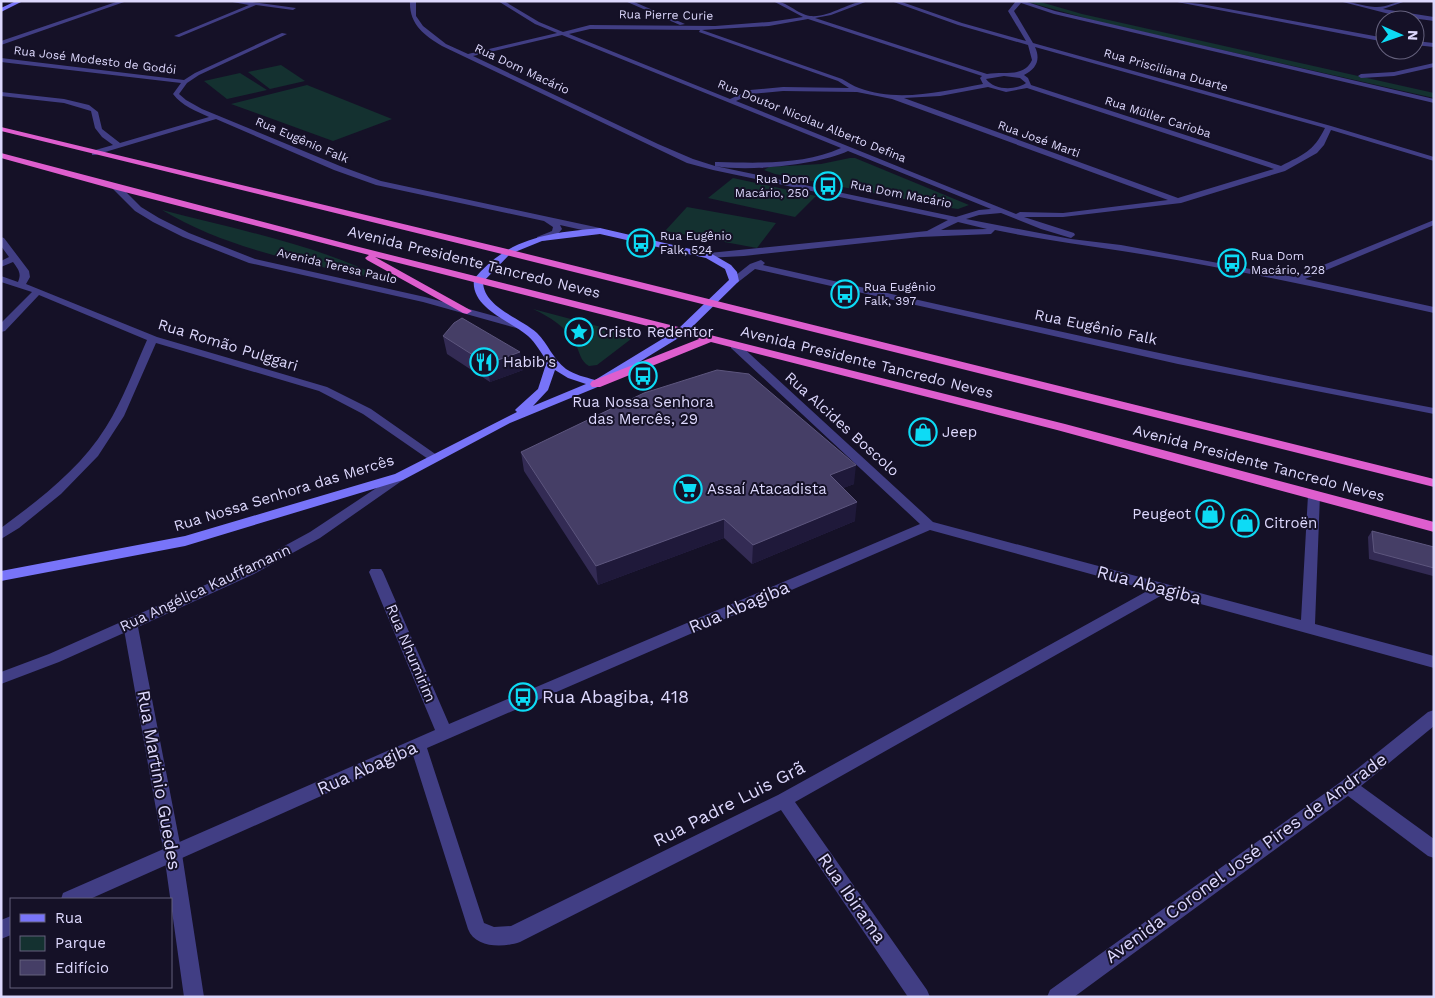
<svg xmlns="http://www.w3.org/2000/svg" width="1435" height="998" font-family="'Work Sans',sans-serif">
<rect width="100%" height="100%" fill="#151127"/>
<path fill="#143130" d="M1024 1H1037L1082 14 1434 93V98L1103 23Z
M281 65 305 81 270 89 248 72Z
M240 73 267 90 227 99 204 81Z
M307 85 392 119 333 141 231 104Z
M850 158H855L969 205 958 209 951 208 775 174 764 170 769 167 821 164Z
M733 178 816 196 795 217 708 198Z
M687 207 776 223 757 248 665 231Z
M162 210C238 230 319 245 389 281 312 265 231 251 162 210Z
M533 309 635 336 597 365 589 366C580 361 580 352 575 343 566 327 550 317 533 309Z"/>
<g fill="none" stroke-linecap="round" stroke-linejoin="round">
<path fill="#413e84" fill-rule="evenodd" d="M227 1H245L296 8 293 10 256 5 179 37 174 36 249 5Z
M410 1H416V16L423 26 446 44 468 54 557 33 535 24 498 1H504L539 22 563 32 590 25 715 26 769 22 803 17 773 1C787 1 797 14 810 16 830 18 849 1 868 1L831 15 815 18 987 74C1004 71 1024 78 1032 60L1028 45 958 25 891 1H899L962 23 1026 41 1008 11 1016 1H1024L1055 11 1434 99V103L1054 14 1021 3 1014 11 1033 43 1331 126 1434 157V161L1331 130 1324 145 1317 153 1285 171 1181 203 1063 217H1024L1074 233 1075 235 1071 238 1041 229 1001 213 979 215 966 219 1071 239 1121 245 1294 277 1434 220V225L1305 279 1434 307V313C1330 290 1226 267 1122 251 1079 244 1037 239 995 230L991 234 920 237 744 256 706 258 705 256 709 253 927 231 948 220 713 170 687 163 442 46C424 35 409 24 410 1ZM808 19 982 76 980 78 983 84C944 91 898 103 859 88 853 86 848 82 842 79L702 30 769 26ZM590 29 700 30 699 32 838 81 849 88 783 87 750 90 730 99 569 34ZM562 35 841 148C804 165 758 163 718 162H715V166C749 172 817 165 848 151L991 209 979 210 956 217 715 166 693 159 658 144 473 56ZM1035 47 1325 128C1313 152 1304 154 1281 166L1031 85 1028 78 1024 75C1036 69 1041 60 1035 47ZM1004 76 1020 78 1026 83C1015 91 994 90 986 79ZM988 87 1006 92 1027 88 1274 169 1178 198 904 98 940 96ZM783 91 857 92 892 99 1168 200 1063 213 1020 212 1016 214 736 101 751 94ZM958 222 987 229 941 230Z
M625 1H632L685 24 680 25Z
M1172 1 1201 4 1385 38V42Z
M1339 1C1351 1 1362 6 1375 7 1385 8 1396 1 1406 1L1383 9 1434 17V21L1397 16Z
M282 33 287 34 199 75 187 83 179 94 186 100 202 109 340 166 381 181 600 228 604 231 600 234 560 225 562 229C557 236 546 242 537 241V237L552 231 553 227 544 221 376 185 334 170 216 119 95 155H92V151L113 145 102 137 95 128 91 111 64 103 1 96V92L64 99 89 105 98 112 102 129 120 143 209 117C196 111 182 106 173 94L181 83 1 62V58L184 80 195 73Z
M1415 41 1434 43V47L1415 45Z
M1434 63V67L1394 76 1361 78 1358 76 1361 74 1394 72Z
M113 185H119L141 207 159 218 189 233 255 259 425 297 524 324 525 326 520 329 423 302 249 263 183 237 153 222 135 211 113 189Z
M1 237 4 238 29 271 30 277 26 284 157 337 327 387 371 409 441 458 435 462 431 461 363 414 319 391 156 343 124 416 98 456 61 494 19 528 1 539V528C40 499 80 469 106 427 123 400 134 369 147 340L39 295 5 331 1 332V323L32 292 1 282V276L18 282C22 273 18 269 13 262L1 267V261L9 257 1 246Z
M761 260 765 263 763 265C986 315 1209 367 1434 408V414L1178 364 755 269 737 283H731V279L750 264Z
M735 343 739 344 933 522 1301 620 1308 495 1310 492H1318L1320 495 1315 624 1434 656V668L1164 594 795 802 927 990 930 997H908L781 810 520 942C503 948 475 948 468 929L413 755 90 899H61L63 893 435 730 369 572 371 569H381L383 572 449 724 920 524 731 348V344ZM930 530 1149 590 778 795 511 926 494 927 484 923 427 748Z
M130 618 135 620 137 624 135 628 59 662 1 684V672L49 654Z
M1434 710V726L1361 786 1434 839V858L1428 856 1348 796 1074 997H1047L1050 990 1342 781 1428 712Z
M11 916V935L1 939V920Z"/>
<path fill="#413e84" fill-rule="evenodd" d="M119 1H127L1 45V41Z
M399 473 405 477 403 480 320 538 254 574 138 627 182 854 204 997H184L164 854 123 624 125 620 244 568 310 532Z"/>
<path fill="#7874f9" fill-rule="evenodd" d="M16 1H23L1 12V8Z
M600 228 712 254 731 265 737 272 739 281 685 334 600 386 510 423 403 480 185 546 1 581V571L185 536 395 474 517 412 515 410 517 408 538 389 547 361C541 353 536 343 528 336 511 321 470 308 474 279 509 237 549 233 600 228ZM600 234 706 258 725 269 729 280 677 330 595 380C585 377 575 375 566 369 553 359 548 344 537 333 521 318 484 308 483 282L510 254 542 241ZM555 370 568 378 586 384 533 406 548 390Z"/>
<path fill="#de5ece" fill-rule="evenodd" d="M1 127 507 249 1434 479V487L506 255 1 131Z
M1 153 355 246 1065 424 1434 522V532L1057 430 711 342 600 387H592L590 384 592 381 699 339 375 257 472 311 467 314 463 313 367 260 365 258 369 255 113 189 1 158Z"/>
</g>
<path fill="#332b54" d="M443 336 523 370 490 382 447 354Z
M521 452 854 484 843 488 855 521 752 564 724 538 598 585 524 471Z
M1372 531 1434 547V582L1433 576 1369 559 1368 537Z"/>
<path fill="#1f193a" d="M520 352 523 370 490 382 487 364Z
M856 465 854 484 828 494 830 475Z
M857 502 855 521 752 564 753 545Z
M724 519V538L598 585 596 566Z"/>
<path fill="#453e66" stroke="#5d567e" d="M462 318 520 352 487 364 443 336 454 323Z
M717 370 749 374 856 465 830 475 857 502 753 545 724 519 596 566 521 452 644 393Z
M1372 531 1434 547V568L1374 552Z"/>
<defs>
<g id="bus-ring" transform="scale(1.4375)"><circle r="9.5" fill="#151127" stroke="#0ddbf5" stroke-width="1.5"/><path d="M-5-6H5V4H4V6H2V4H-2V6H-4V4H-5ZM-3.5-4V0h7V-4ZM-3.5 1.2v1.5H-2V1.2ZM2 1.2v1.5H3.5V1.2Z" fill="#0ddbf5"/></g>
<g id="sight-ring" transform="scale(1.4375)"><circle r="9.5" fill="#151127" stroke="#0ddbf5" stroke-width="1.5"/><path d="M0-6L1.8-2.2L6-1.7L2.9 1.2L3.7 5.4L0 3.3L-3.7 5.4L-2.9 1.2L-6-1.7L-1.8-2.2Z" fill="#0ddbf5"/></g>
<g id="restaurant-ring" transform="scale(1.4375)"><circle r="9.5" fill="#151127" stroke="#0ddbf5" stroke-width="1.5"/><path d="M-5-6h1v4h1v-4h1v4h1v-4h1v5L-1.5 .5V6h-2V.5L-5-1ZM5-6V6H3V1.5H1.5Q1.5-4 5-6Z" fill="#0ddbf5"/></g>
<g id="shop-ring" transform="scale(1.4375)"><circle r="9.5" fill="#151127" stroke="#0ddbf5" stroke-width="1.5"/><path d="M-5-2.5h2.3a2.7 3.5 0 0 1 5.4 0H5L5.5 6h-11ZM-1.5-2.5h3a1.5 2.3 0 0 0-3 0Z" fill="#0ddbf5"/></g>
<g id="supermarket-ring" transform="scale(1.4375)"><circle r="9.5" fill="#151127" stroke="#0ddbf5" stroke-width="1.5"/><path d="M-6-5.5h2.5l.6 2H6L4.5 2H-2.5L-4.4-4H-6ZM-1.5 3.2a1.3 1.3 0 1 0 .1 0ZM3 3.2a1.3 1.3 0 1 0 .1 0Z" fill="#0ddbf5"/></g>
</defs>
<g fill-rule="evenodd">
<use href="#bus-ring" x="828" y="186"/>
<use href="#bus-ring" x="641" y="243"/>
<use href="#bus-ring" x="1232" y="263"/>
<use href="#bus-ring" x="845" y="294"/>
<use href="#sight-ring" x="579" y="332"/>
<use href="#restaurant-ring" x="484" y="362"/>
<use href="#bus-ring" x="643" y="376"/>
<use href="#shop-ring" x="923" y="432"/>
<use href="#supermarket-ring" x="688" y="489"/>
<use href="#shop-ring" x="1210" y="514"/>
<use href="#shop-ring" x="1245" y="523"/>
<use href="#bus-ring" x="523" y="697"/>
</g>
<g text-anchor="middle" stroke-width="4" stroke-linejoin="round" paint-order="stroke">
<g font-size="12" fill="#ddd8fd" stroke="#151127">
<text transform="translate(666 15) rotate(1)" y="4">Rua Pierre Curie</text>
<text transform="translate(95 60) rotate(7)" y="4">Rua José Modesto de Godói</text>
<text transform="translate(522 69) rotate(25)" y="4">Rua Dom Macário</text>
<text transform="translate(1166 70) rotate(16)" y="4">Rua Prisciliana Duarte</text>
<text transform="translate(1158 117) rotate(18)" y="4">Rua Müller Carioba</text>
<text transform="translate(812 121) rotate(22)" y="4">Rua Doutor Nicolau Alberto Defina</text>
<text transform="translate(1039 139) rotate(20)" y="4">Rua José Marti</text>
<text transform="translate(302 140) rotate(23)" y="4">Rua Eugênio Falk</text>
<text transform="translate(901 194) rotate(11)" y="4">Rua Dom Macário</text>
<text transform="translate(337 266) rotate(13)" y="4">Avenida Teresa Paulo</text>
</g>
<g font-size="12" fill="#ddd8fd" stroke="#151127" text-anchor="start">
<text x="809" y="183" text-anchor="end">Rua Dom<tspan x="809" dy="14">Macário, 250</tspan></text>
<text x="660" y="240">Rua Eugênio<tspan x="660" dy="14">Falk, 524</tspan></text>
<text x="1251" y="260">Rua Dom<tspan x="1251" dy="14">Macário, 228</tspan></text>
<text x="864" y="291">Rua Eugênio<tspan x="864" dy="14">Falk, 397</tspan></text>
</g>
<g font-size="15" fill="#ddd8fd" stroke="#151127">
<text transform="translate(474 262) rotate(14)" y="5">Avenida Presidente Tancredo Neves</text>
<text transform="translate(1096 327) rotate(12)" y="5">Rua Eugênio Falk</text>
<text transform="translate(228 345) rotate(17)" y="5">Rua Romão Pulggari</text>
<text transform="translate(867 362) rotate(14)" y="5">Avenida Presidente Tancredo Neves</text>
<text transform="translate(842 424) rotate(42)" y="5">Rua Alcides Boscolo</text>
<text transform="translate(1259 463) rotate(15)" y="5">Avenida Presidente Tancredo Neves</text>
<text transform="translate(284 493) rotate(-17)" y="5">Rua Nossa Senhora das Mercês</text>
<text transform="translate(205 588) rotate(-25)" y="5">Rua Angélica Kauffamann</text>
<text transform="translate(411 653) rotate(67)" y="5">Rua Nhumirim</text>
</g>
<g font-size="15" fill="#ddd8fd" stroke="#151127" text-anchor="start">
<text x="598" y="337">Cristo Redentor</text>
<text x="503" y="367">Habib's</text>
<text x="643" y="407" text-anchor="middle">Rua Nossa Senhora<tspan x="643" dy="17">das Mercês, 29</tspan></text>
<text x="942" y="437">Jeep</text>
<text x="707" y="494">Assaí Atacadista</text>
<text x="1191" y="519" text-anchor="end">Peugeot</text>
<text x="1264" y="528">Citroën</text>
</g>
<g font-size="18" fill="#ddd8fd" stroke="#151127">
<text transform="translate(1149 585) rotate(15)" y="6">Rua Abagiba</text>
<text transform="translate(739 607) rotate(-23)" y="6">Rua Abagiba</text>
<text transform="translate(367 768) rotate(-24)" y="6">Rua Abagiba</text>
<text transform="translate(159 780) rotate(80)" y="6">Rua Martinio Guedes</text>
<text transform="translate(729 804) rotate(-27)" y="6">Rua Padre Luis Grã</text>
<text transform="translate(1246 858) rotate(-36)" y="6">Avenida Coronel José Pires de Andrade</text>
<text transform="translate(852 898) rotate(55)" y="6">Rua Ibirama</text>
</g>
<g font-size="18" fill="#ddd8fd" stroke="#151127" text-anchor="start">
<text x="542" y="703">Rua Abagiba, 418</text>
</g>
</g>
<rect width="1435" height="998" fill="none" stroke="#ddd8fd" stroke-width="5"/>
<rect x="10" y="898" width="162" height="90" fill="#151127" stroke="#65617d"/>
<rect x="20" y="914" width="25" height="8" fill="#7874f9" stroke="#65617d"/>
<text x="55" y="923" font-size="15" fill="#ddd8fd">Rua</text>
<rect x="20" y="936" width="25" height="15" fill="#143130" stroke="#65617d"/>
<text x="55" y="948" font-size="15" fill="#ddd8fd">Parque</text>
<rect x="20" y="960" width="25" height="15" fill="#453e66" stroke="#65617d"/>
<text x="55" y="973" font-size="15" fill="#ddd8fd">Edifício</text>
<g transform="translate(1400 35) rotate(92)"><circle r="24" fill="#151127" stroke="#65617d"/>
<path d="M0-4L9 19L0 12L-9 19Z" fill="#0ddbf5"/>
<text y="-8" font-size="14" font-weight="bold" text-anchor="middle" fill="#ddd8fd">N</text>
</g>
</svg>
